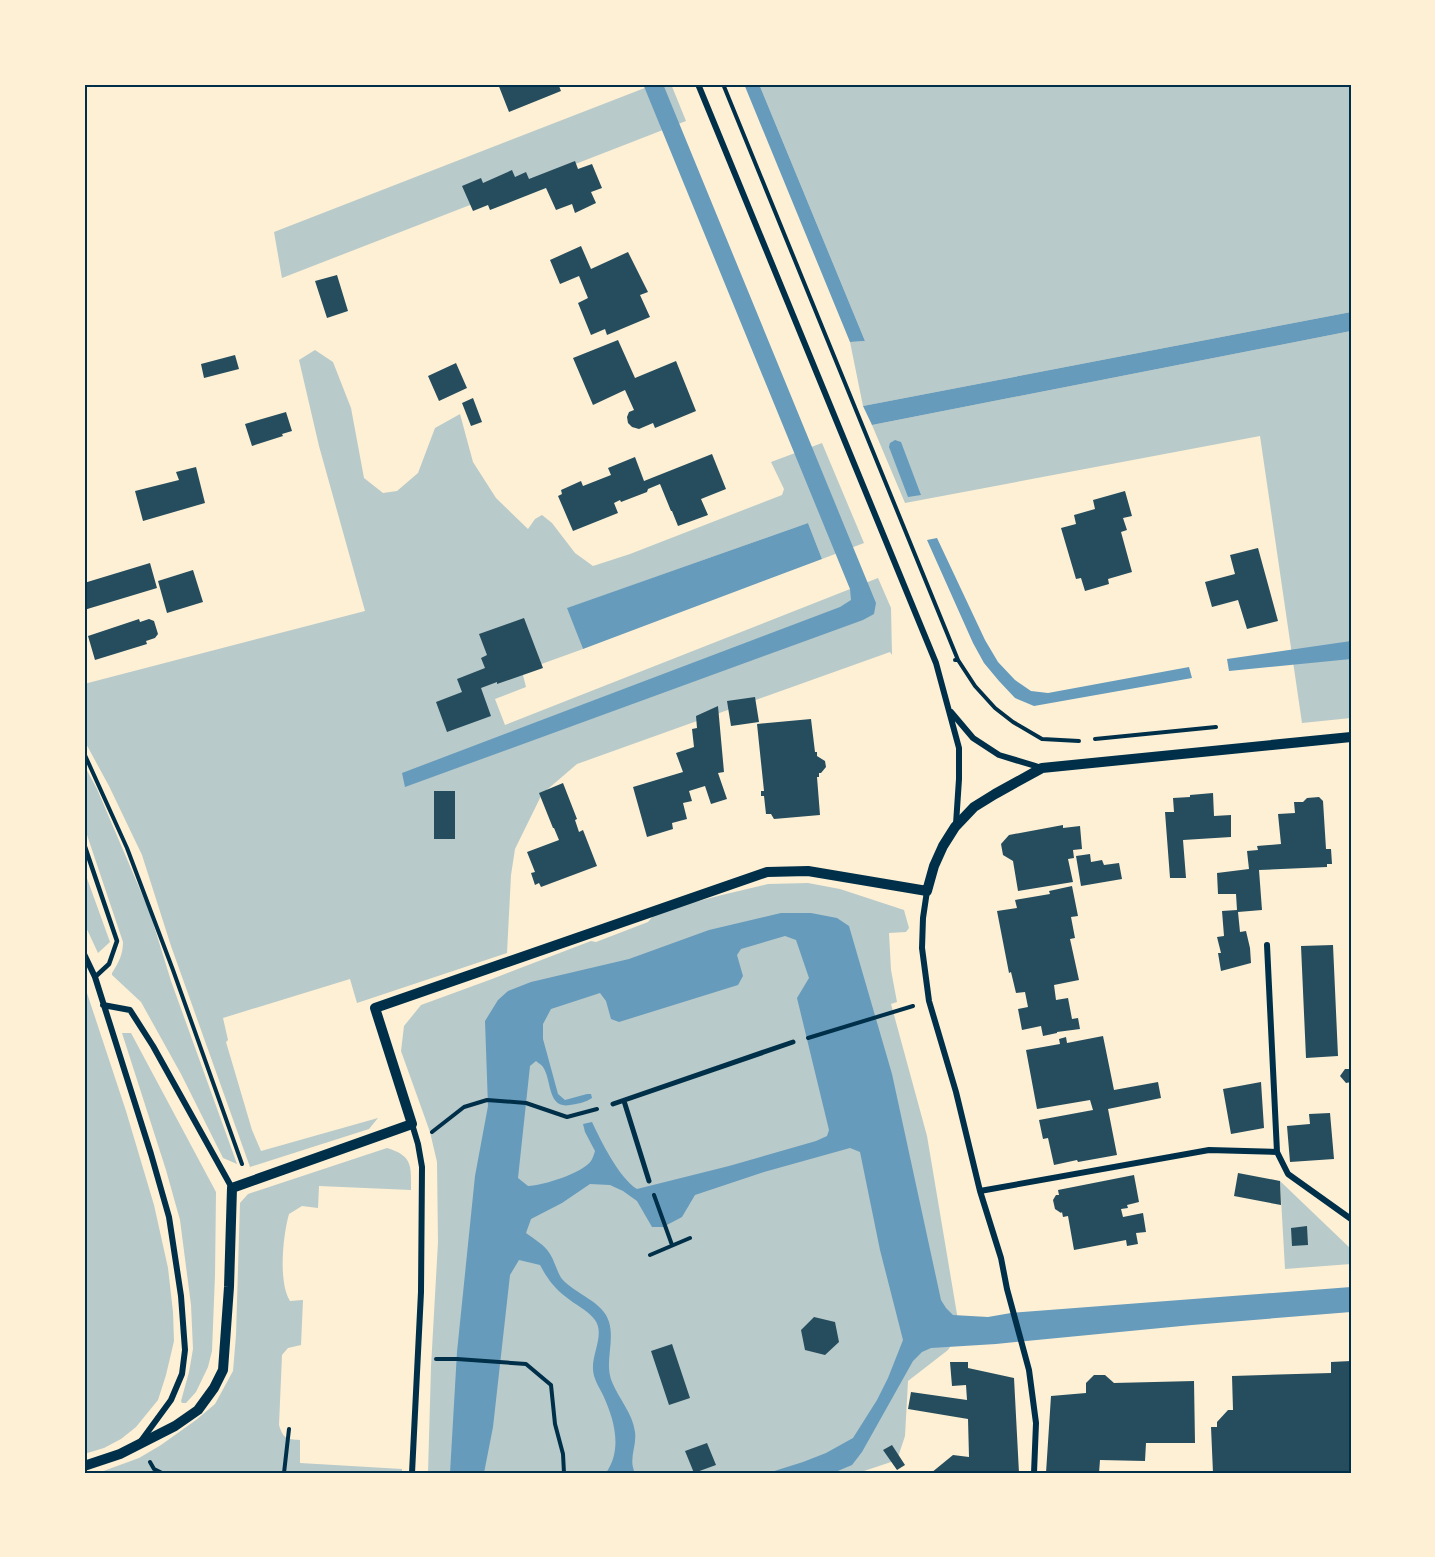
<svg xmlns="http://www.w3.org/2000/svg" width="1435" height="1557" font-family="'PT Sans',sans-serif">
<rect width="100%" height="100%" fill="#fdf0d5"/>
<path fill="#b9caca" d="M655 84H671L686 121 282 278 274 232Z
M759 84H1351V312L863 406 850 342 865 341Z
M1351 331V718L1302 723 1260 436 905 503 872 425Z
M315 350 333 362 351 408 364 478 383 493 397 491 418 473 435 428 460 414 473 462 496 498 528 529 535 519 542 515 552 523 575 553 593 566 630 554 782 495 784 489 771 462 822 443 864 543 822 559 808 523 568 608 583 649 522 671 526 687 495 699 505 725 878 578 891 608 892 655 890 652 577 764 542 794 515 849 511 875 507 953 357 1003 350 979 223 1018 228 1040 226 1042 252 1130 261 1151 378 1118 369 1129 250 1167 171 946 142 855 109 786 84 740V684L365 611 319 446 299 360Z
M84 765 97 789 150 913 171 981 237 1164 223 1158 181 1074 141 1002 112 975V973C119 962 123 954 123 942L84 826Z
M84 870 110 942 98 953 84 923Z
M808 883 840 889 904 910 909 928 906 932 889 933 891 970 897 1002 891 1004 927 1136 960 1332 948 1350 908 1381 905 1436 897 1460 858 1473H428L431 1367 438 1242 437 1162 430 1132 401 1051 404 1026 421 1005 492 979 591 941 596 942 648 922 653 916 691 903 722 895 768 884Z
M84 984 126 1111 154 1205 168 1268 173 1312 174 1341 166 1375 158 1400 136 1427 121 1439 104 1448 84 1454Z
M122 1033H131L216 1192 215 1275 212 1351 208 1367 196 1392 186 1403H182L181 1401 189 1372 193 1349 191 1305 180 1220 166 1170Z
M387 1148C413 1156 411 1166 411 1190L319 1186 318 1208 302 1206 289 1214C283 1235 278 1282 290 1301L303 1300 301 1345 288 1348 282 1355 279 1425C283 1439 287 1439 300 1440V1463L402 1469V1473H98L139 1458 161 1445 196 1420 215 1404 233 1371 236 1335 240 1203 248 1194Z
M1280 1181 1351 1249V1264L1285 1269Z"/>
<path fill="#669bbc" fill-rule="evenodd" d="M643 84H663L876 603 874 614 863 620 405 787 402 773 840 607 851 600 850 589Z
M744 84H759L865 341 850 342Z
M1351 312V331L872 425 863 406Z
M895 440 901 442 921 495 908 497 889 447 890 443Z
M808 523 822 559 583 649 567 608Z
M937 538 985 640 998 662 1015 680 1031 691 1048 693 1189 667 1192 678 1034 706 1015 698 999 681 984 663 973 643 927 540Z
M1351 641V659L1229 671 1227 659Z
M781 913H811L837 918 849 926 892 1074 941 1300 946 1308 953 1315 988 1317 1011 1313 1351 1287V1312L1192 1325 996 1344 931 1348 922 1352 913 1361 862 1452 852 1465 833 1473H768L803 1462 826 1453 853 1438 877 1400 888 1378 903 1340 880 1250 860 1152 850 1148 764 1172 695 1195 682 1217 663 1227H652L637 1201 623 1191 610 1185 590 1184 562 1203 531 1219 526 1233C534 1239 545 1245 550 1254 555 1262 557 1272 562 1279 575 1294 604 1302 609 1322 615 1342 604 1363 612 1382 619 1399 633 1414 635 1432 637 1447 628 1459 635 1473H606C623 1449 614 1419 603 1395 599 1387 593 1378 593 1369 592 1353 605 1334 595 1320 588 1310 574 1304 566 1297 554 1288 547 1278 540 1265L519 1260 510 1275 493 1427 484 1473H450L457 1352 475 1176 488 1106 485 1021 498 1000 508 991 531 982 629 959 709 930ZM785 936 796 940 809 978 797 998 829 1130 827 1136 816 1141 729 1166 637 1189C619 1178 601 1141 592 1122L583 1124 585 1132 595 1151C594 1154 593 1158 591 1161 581 1174 544 1185 528 1186L518 1178 530 1066 536 1061C538 1063 542 1065 543 1067 552 1080 547 1109 570 1105 578 1104 586 1102 592 1098L591 1094H587L565 1100 558 1094 543 1039V1024L551 1009 600 993 606 1001 611 1019 619 1022 738 985 743 976 737 955 741 949Z"/>
<path fill="#264d5e" d="M498 84H561L559 86 561 91 509 112Z
M575 161 578 169 592 164 602 188 591 192 596 203 575 213 572 204 556 210 546 188 490 210 488 205 473 211 462 186 481 178 483 183 512 170 515 177 526 172 529 179Z
M581 246 591 269 628 252 648 292 640 295 650 317 607 335 605 329 591 335 578 303 588 298 579 276 560 284 550 260Z
M337 275 348 311 327 318 315 281Z
M618 340 635 378 676 361 696 411 655 428 653 423 639 429 632 427 628 423 627 417 629 412 634 410 625 390 593 405 573 358Z
M235 355 239 369 204 378 201 364Z
M456 363 467 388 439 401 428 376Z
M473 398 482 422 471 426 462 403Z
M286 412 292 431 282 434 283 436 252 446 245 424Z
M712 454 726 489 701 499 708 515 678 526 672 511H671L660 484 648 489 647 492 621 502 620 500 614 503 618 513 573 531 558 496 562 494 561 490 581 481 583 486 611 475 608 468 635 457 644 481Z
M196 467 205 503 143 521 135 491 179 480 176 472Z
M1125 491 1132 516 1123 518 1127 530 1121 532 1132 572 1108 579 1109 584 1085 591 1081 578 1076 579 1061 528 1076 524 1074 515 1095 509 1093 500Z
M1258 548 1278 621 1247 629 1238 600 1212 607 1205 582 1235 574 1230 555Z
M150 563 157 588 84 610V583Z
M193 570 203 602 167 613 158 581Z
M524 618 543 668 497 684V682L481 688 491 716 447 732 436 702 462 692 457 679 485 668 481 658 487 655 479 634Z
M139 619 140 622 149 619 154 621 158 634 155 638 146 641 147 644 95 660 88 636Z
M755 697 759 722 731 726 727 701Z
M718 706 724 772 718 773 727 799 711 804 705 786 689 791 692 801 683 803 687 819 672 823 673 829 647 837 633 787 683 772 676 753 694 747 692 729 697 728 696 716Z
M811 719 815 752H817V756L825 761 826 767 821 773H819V777H817L820 815 774 819 771 814H766L764 796H761V791H764L757 724Z
M563 783 577 819 575 820 579 832 583 830 597 866 541 887 539 883 535 885 531 873 535 872 527 852 559 840 554 828H553L539 793Z
M434 791H455V839H434Z
M1213 793 1214 816 1231 815V837L1183 840 1186 878H1170L1165 812H1174L1173 798 1190 797V795Z
M1319 797 1323 801 1326 849H1331L1332 864H1327V867L1259 870 1262 910 1238 912 1240 932 1246 931 1250 948 1251 963 1221 971 1218 953H1221L1217 937 1224 936 1222 911 1237 910 1236 894H1218L1217 873 1249 869 1247 851 1258 850 1257 846 1281 844 1278 814 1295 813 1294 802H1303L1307 798Z
M1063 825V828L1080 826 1082 849 1073 850 1074 858 1068 859 1073 882 1018 891 1013 861 1003 855 1001 844 1009 835Z
M1090 854 1091 862 1102 860 1104 865 1119 863 1122 879 1081 886 1076 856Z
M1072 886 1078 916 1071 917 1075 938 1070 939 1079 980 1054 985 1056 1000 1068 998 1072 1019 1078 1018 1080 1029 1057 1032V1033L1043 1036 1041 1026 1022 1030 1018 1009 1028 1007 1025 992 1016 993 1011 972 1009 973 997 911 1017 908 1015 900 1050 894 1049 891Z
M1333 945 1338 1056 1306 1058 1301 946Z
M1103 1036 1114 1090 1158 1082 1161 1098 1108 1109 1117 1155 1078 1162 1077 1160 1054 1165 1048 1138 1043 1139 1039 1120 1093 1110 1090 1100 1037 1109 1026 1050 1060 1044 1059 1039 1066 1037 1067 1043Z
M1345 1069H1351V1082L1346 1083 1340 1076Z
M1261 1082 1264 1128 1231 1134 1223 1089Z
M1330 1113 1334 1159 1290 1162 1287 1126 1310 1124 1309 1114Z
M1238 1173 1280 1181 1281 1205 1234 1196Z
M1134 1175 1139 1202 1127 1205 1128 1208 1121 1209 1123 1217 1143 1213 1146 1232 1136 1233 1138 1244 1127 1246 1126 1240 1074 1250 1068 1216 1063 1217 1062 1212 1061 1213 1055 1209 1053 1200 1056 1195H1059L1058 1190Z
M1307 1226 1308 1245 1292 1246 1291 1228Z
M814 1317 835 1322 839 1342 825 1355 805 1350 801 1330Z
M672 1344 690 1398 669 1405 651 1351Z
M1351 1361V1473H1213L1211 1427H1217V1422L1228 1410H1233L1232 1376 1331 1373V1362Z
M950 1362H968V1368L1014 1378 1019 1473H931L953 1455 969 1457 968 1419 908 1409 911 1392 967 1400 966 1385 952 1386Z
M1094 1375H1105L1114 1383 1194 1381 1195 1443H1146L1145 1461 1100 1460 1099 1473H1046L1051 1396 1086 1393V1383Z
M707 1443 716 1465 694 1473 685 1451Z
M892 1445 905 1465 897 1470 883 1450Z"/>
<g fill="none" stroke-linecap="round" stroke-linejoin="round">
<path stroke="#003049" stroke-width="4" d="M723 84 958 660H955
M958 660 975 686 995 708 1013 722 1042 739 1079 741
M1095 739 1216 727
M84 753 127 848 173 970 242 1164
M808 1038 913 1006
M432 1132 464 1107 487 1100 526 1103 567 1117 597 1109
M654 1195 672 1245
M650 1255 690 1238
M436 1359H457L526 1364 551 1385 555 1424 563 1454 564 1473
M150 1462 154 1469 162 1473
M284 1473 289 1429"/>
<path stroke="#003049" stroke-width="4.5" d="M84 844 117 941 109 964 95 977"/>
<path stroke="#003049" stroke-width="5" d="M624 1101 649 1181
M613 1104 793 1042"/>
<path stroke="#003049" stroke-width="6" d="M698 84 936 663 959 748V779L956 824
M951 712 973 738 999 755 1042 768
M927 891 923 918 922 948 929 1001 956 1092 980 1191 1001 1258 1007 1289 1029 1370 1036 1423 1034 1473
M84 954 95 977 151 1154 169 1217 181 1296 185 1350 182 1374 171 1400 141 1441
M103 1005 130 1010 153 1046 232 1188
M412 1124 418 1144 422 1167 421 1292 412 1473
M1277 1152 1288 1174 1351 1219
M980 1191 1209 1150 1277 1152 1267 945"/>
<path stroke="#003049" stroke-width="10" d="M84 1466 120 1454 175 1426 198 1410 214 1388 223 1370 229 1287 232 1188 412 1124 375 1008 767 872 808 871 927 891 934 866 943 846 955 827 974 807 995 794 1042 768 1351 737"/>
</g>
<rect width="1435" height="1557" fill="none" stroke="#fdf0d5" stroke-width="171"/>
<rect x="86" y="86" width="1264" height="1386" fill="none" stroke="#003049" stroke-width="2"/>
</svg>
